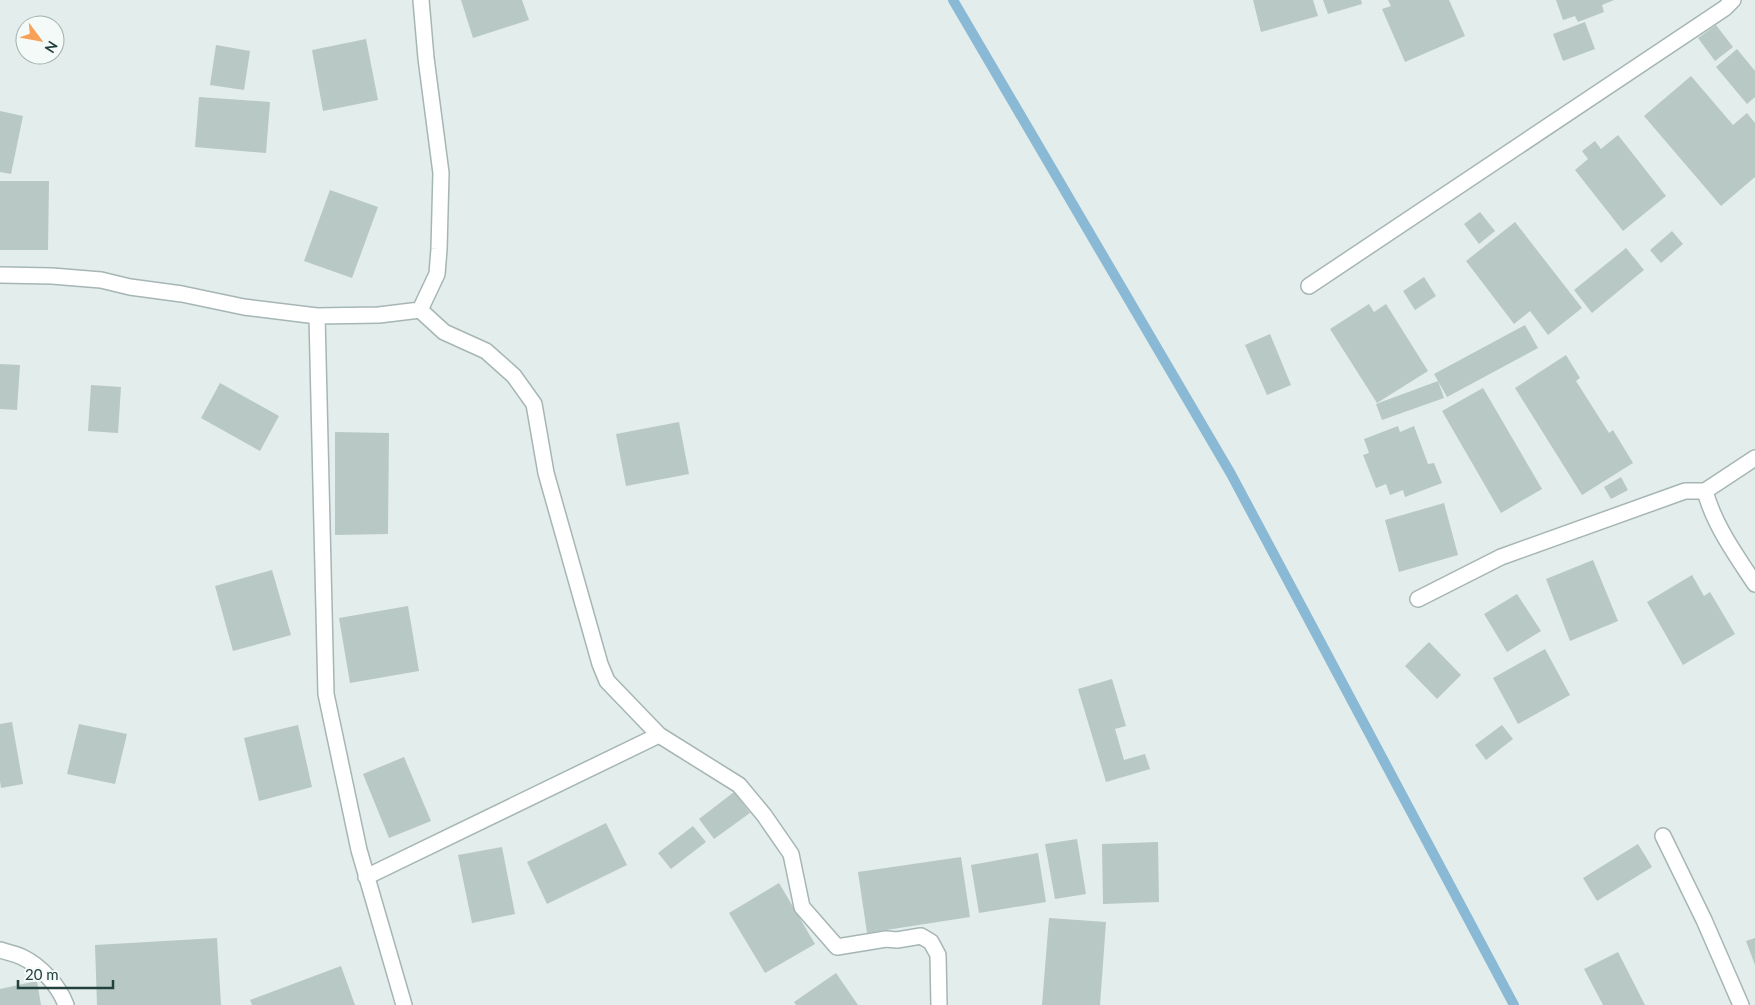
<svg xmlns="http://www.w3.org/2000/svg" width="1755" height="1005" font-family="Lato,sans-serif">
<rect width="100%" height="100%" fill="#e3edeb"/>
<g fill="none" stroke-linecap="round" stroke-linejoin="round">
<path stroke="#89b9d4" stroke-width="10" d="M953 0 1231 474 1514 1005"/>
</g>
<path fill="#b8c8c5" d="M461 0H522L529 20 473 38Z
M1253 0H1313L1318 16 1261 32Z
M1323 0H1361L1362 4 1328 14Z
M1388 0H1449L1465 36 1405 62 1382 9 1391 6Z
M1556 0H1614L1602 5 1604 12 1578 22 1575 16 1563 20Z
M1585 22 1595 49 1563 61 1553 34Z
M1716 25 1733 47 1715 61 1698 38Z
M366 39 378 100 323 111 312 50Z
M216 45 250 51 244 90 210 85Z
M1737 49 1755 71V97L1747 104 1716 67Z
M1691 76 1733 125 1747 113 1755 123V177L1721 206 1644 116Z
M199 97 270 102 266 153 195 147Z
M0 111 23 116 11 174 0 172Z
M1618 135 1666 196 1623 231 1575 170 1588 159 1582 151 1595 141 1601 149Z
M0 181H49L48 250H0Z
M330 190 378 207 352 278 304 261Z
M1480 212 1495 231 1479 244 1464 224Z
M1515 222 1582 308 1548 335 1530 311 1514 324 1466 261Z
M1672 231 1683 244 1661 263 1650 250Z
M1626 248 1644 270 1592 313 1574 290Z
M1424 277 1436 296 1415 310 1403 291Z
M1369 304 1374 312 1386 304 1428 371 1377 403 1330 329Z
M1525 325 1538 348 1447 397 1434 374Z
M1270 334 1291 385 1267 395 1245 345Z
M1566 355 1580 378 1576 381 1609 433 1613 430 1633 463 1582 495 1515 388Z
M0 364 20 365 17 410 0 409Z
M1438 381 1444 398 1382 420 1376 404Z
M220 383 279 416 260 451 201 418Z
M91 385 121 387 118 433 88 431Z
M1483 388 1542 489 1501 513 1442 411Z
M679 422 689 474 626 486 616 434Z
M1398 426 1400 432 1414 426 1428 464 1434 463 1442 483 1405 497 1403 490 1390 495 1386 484 1376 488 1363 455 1369 453 1364 439Z
M335 432 389 433 388 534 335 535Z
M1621 477 1628 490 1611 499 1604 487Z
M1444 503 1458 555 1399 572 1385 520Z
M1593 560 1618 621 1570 641 1546 579Z
M272 570 291 635 233 651 215 586Z
M1692 575 1704 596 1710 592 1735 634 1683 665 1647 602Z
M1517 594 1541 631 1507 652 1484 614Z
M408 606 419 671 350 683 339 618Z
M1429 642 1461 675 1437 699 1405 666Z
M1545 649 1570 695 1518 724 1493 678Z
M1112 679 1126 726 1115 729 1124 760 1145 754 1150 769 1106 782 1078 689Z
M12 722 23 784 1 788 0 781V724Z
M79 724 127 734 115 784 67 774Z
M298 725 312 787 259 801 244 738Z
M1502 725 1513 739 1486 760 1475 745Z
M404 757 431 821 389 838 363 774Z
M734 792 750 813 714 839 699 819Z
M606 823 627 865 547 904 527 862Z
M693 826 706 842 671 869 658 853Z
M1077 839 1086 894 1055 899 1045 844Z
M1158 842 1159 902 1103 904 1102 844Z
M1638 844 1652 867 1597 901 1583 878Z
M502 847 515 914 472 923 458 855Z
M1038 853 1046 902 979 913 971 865Z
M961 857 970 917 867 933 858 872Z
M779 883 815 944 765 973 729 913Z
M1049 918 1106 922 1100 1005H1042Z
M217 938 221 1005H97L95 945Z
M1755 938V965L1746 941Z
M1618 952 1645 1005H1603L1584 969Z
M341 966 355 1005H252L250 1000Z
M836 973 858 1005H796L794 1002Z
M37 981 41 1005H0V989Z"/>
<g fill="none" stroke-linecap="round" stroke-linejoin="round">
<g stroke="#a5b6b4" stroke-width="18">
<path id="minor" d="M0 275 52 276 101 280 130 287 182 294 244 307 317 316 379 315 420 310 444 332 486 351 514 376 534 404 546 473 600 664 607 681 659 735 739 785 764 815 791 854 802 907 837 947 886 939 897 940 921 936 931 942 938 955 939 1005
M1309 286 1725 8 1733 0
M420 310 437 274 439 249 441 173 426 58 421 0
M317 316 326 694 359 850 404 1005
M1705 491 1755 458
M1418 599 1501 557 1685 491H1705C1714 525 1736 555 1755 584
M1663 836 1704 920 1741 1005
M366 877 659 735
M0 950C7 952 16 954 22 957 41 966 59 986 66 1005"/>
</g>
<use href="#minor" stroke="#fff" stroke-width="15"/>
</g>
<g transform="translate(40 40) rotate(122)"><circle r="24" fill="#f4faf8" stroke="#a0b0ae"/>
<path d="M0-4L9 19L0 12L-9 19Z" fill="#f7a057"/>
<text y="-8" font-size="14" font-weight="bold" text-anchor="middle" fill="#22403e">N</text>
</g>
<path d="M18 980v8h95v-8" fill="none" stroke="#22403e" stroke-width="2.5"/>
<text x="25" y="980" font-size="15" fill="#22403e" stroke="#f4faf8" stroke-width="4" paint-order="stroke">20 m</text>
</svg>
